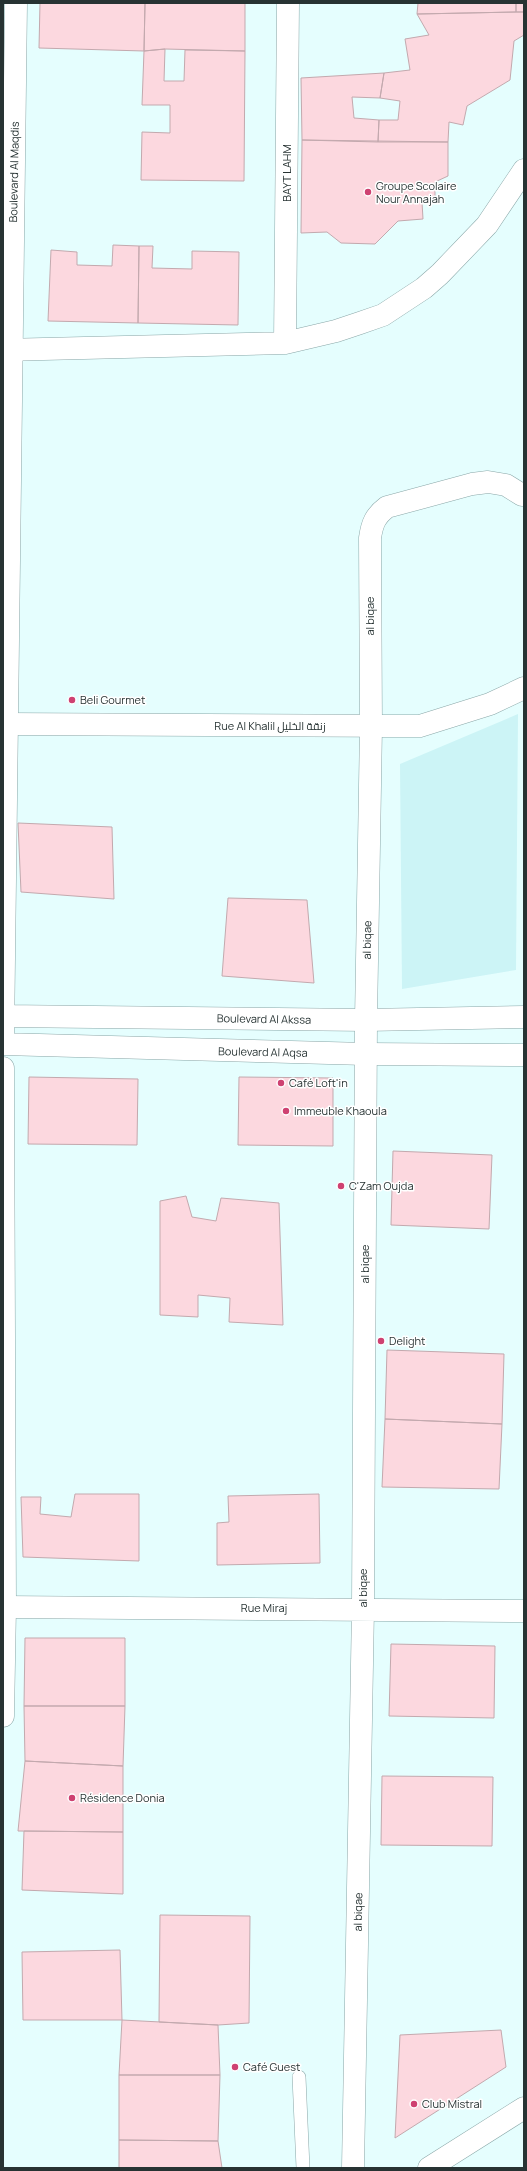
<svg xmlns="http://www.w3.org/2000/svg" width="527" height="2171" font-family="Manrope,Cairo,sans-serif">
<rect width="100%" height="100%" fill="#e5fefe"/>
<path fill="#ccf4f6" d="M518 714 516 970 402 989 400 764Z"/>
<path fill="#fcd8df" stroke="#c3a9ae" d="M40 3H145L144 51 39 48Z
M145 3H245V51L165 49 144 51Z
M418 3H516V12L417 14Z
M516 3H524V12H516Z
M516 12H524V35L514 41 510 80 467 106 463 125 449 122 448 142H378L379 120H398L400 101 380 98 384 73 410 70 405 39 429 35 417 14Z
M165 49 164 81H184L185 50 245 51 244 181 141 180 142 132 170 133V105H142L144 51Z
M384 73 380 98 352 97 354 118 379 120 378 142 302 140 301 78Z
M302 140 448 142V176L435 182V201L422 202 423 219 398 221 375 244 341 243 327 232 301 233Z
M113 245 139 246 138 323 48 321 51 250 77 252V265L112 266Z
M139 246H153L152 268 192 269V251L239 252 238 325 138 323Z
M18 823 112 827 114 899 21 892Z
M228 898 307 900 314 983 222 976Z
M29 1077 138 1079 137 1145 28 1144Z
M239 1077 333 1078V1146L238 1145Z
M393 1151 492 1155 489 1229 391 1225Z
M186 1196 192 1217 216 1221 221 1198 279 1203 283 1325 229 1322 230 1298 198 1295V1317L160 1315V1201Z
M387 1350 504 1354 502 1424 385 1419Z
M385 1419 502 1424 499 1489 382 1487Z
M75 1494H139V1561L23 1557 21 1497H41L40 1514 71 1517Z
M319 1494 320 1563 217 1565V1523L229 1522 228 1496Z
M25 1638H125V1706H24Z
M391 1644 495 1646 494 1718 389 1716Z
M24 1706H125L123 1766 25 1761Z
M25 1761 123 1766V1832L18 1831Z
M382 1776 493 1777 492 1846 381 1845Z
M24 1831 123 1832V1894L22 1890Z
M160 1915 250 1916 249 2023 218 2025 159 2022Z
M120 1950 122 2020H23L22 1952Z
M122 2020 218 2025 220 2075H119Z
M501 2030 506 2067 395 2138 400 2035Z
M119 2075H220L218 2141 119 2140Z
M119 2140 218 2141 222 2168H119Z"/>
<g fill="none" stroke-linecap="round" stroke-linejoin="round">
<g stroke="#8aa7a8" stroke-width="14">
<path id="service" d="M299 2077 303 2168"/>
</g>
<g stroke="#8aa7a8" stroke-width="23">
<path id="minor" d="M285 343 288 3
M3 350 285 343 336 331 360 323 383 315 424 288 440 274 487 225 524 170
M3 724 420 726 490 704 524 688
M3 1607 524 1611
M353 2168 363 1608 366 1020 371 727 370 538C372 524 375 516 387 507L472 484 488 482 506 485 522 495"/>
</g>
<g stroke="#8aa7a8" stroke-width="23">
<path id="tertiary" d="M3 1016 366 1020 524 1017
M3 1038 16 3
M3 1044 366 1054 524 1055
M3 1068 5 1607 3 1716"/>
</g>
<g stroke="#8aa7a8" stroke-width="23">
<path id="secondary" d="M429 2168 524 2108"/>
</g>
<use href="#service" stroke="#fff" stroke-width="13"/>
<use href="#minor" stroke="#fff" stroke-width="22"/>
<use href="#tertiary" stroke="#fff" stroke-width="22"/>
<use href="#secondary" stroke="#fff" stroke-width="22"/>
</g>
<g fill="#ce4171" stroke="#fff" stroke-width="1.5">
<circle cx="368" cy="192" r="4"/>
<circle cx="72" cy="700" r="4"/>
<circle cx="281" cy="1083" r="4"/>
<circle cx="286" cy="1111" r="4"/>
<circle cx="341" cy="1186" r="4"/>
<circle cx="381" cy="1341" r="4"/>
<circle cx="72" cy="1798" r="4"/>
<circle cx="235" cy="2067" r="4"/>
<circle cx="414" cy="2104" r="4"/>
</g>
<g text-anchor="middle" stroke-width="3" stroke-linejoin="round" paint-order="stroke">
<g font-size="11" fill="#273333" stroke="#fff">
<text transform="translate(14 172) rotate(-89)" y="4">Boulevard Al Maqdis</text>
<text transform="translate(287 173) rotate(-90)" y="4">BAYT LAHM</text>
<text transform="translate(370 616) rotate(-90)" y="4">al biqae</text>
<text x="270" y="730">Rue Al Khalil زنقة الخليل</text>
<text transform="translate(367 940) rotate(-89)" y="4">al biqae</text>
<text transform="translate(264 1019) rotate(1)" y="4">Boulevard Al Akssa</text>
<text transform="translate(263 1052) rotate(1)" y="4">Boulevard Al Aqsa</text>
<text transform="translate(365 1264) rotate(-90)" y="4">al biqae</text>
<text transform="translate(363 1588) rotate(-90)" y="4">al biqae</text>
<text x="264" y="1612">Rue Miraj</text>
<text transform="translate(358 1912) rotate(-89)" y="4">al biqae</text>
</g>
<g font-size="11" fill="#273333" stroke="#fff" text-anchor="start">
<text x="376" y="190">Groupe Scolaire<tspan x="376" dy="13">Nour Annajah</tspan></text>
<text x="80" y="704">Beli Gourmet</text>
<text x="289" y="1087">Café Loft'in</text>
<text x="294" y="1115">Immeuble Khaoula</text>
<text x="349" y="1190">C'Zam Oujda</text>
<text x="389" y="1345">Delight</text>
<text x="80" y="1802">Résidence Donia</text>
<text x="243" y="2071">Café Guest</text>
<text x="422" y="2108">Club Mistral</text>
</g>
</g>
<rect width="527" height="2171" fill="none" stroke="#273333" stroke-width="8"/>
</svg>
